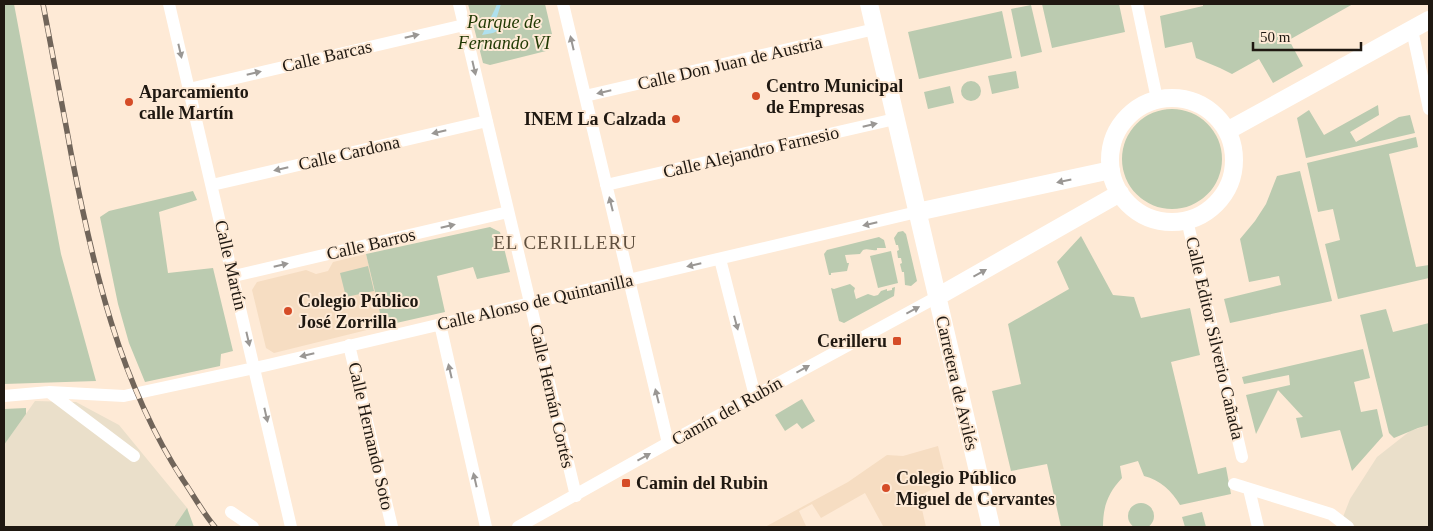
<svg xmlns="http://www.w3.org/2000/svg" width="1433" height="531" font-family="Georgia,serif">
<rect width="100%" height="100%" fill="#feead6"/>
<path fill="#eadfca" d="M35 401 76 402 119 425 188 509 176 527H4V445Z
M1429 425V527H1356L1343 517 1350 499 1377 457 1410 431Z"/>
<path fill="#f6ddc2" d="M366 254 383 326 274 353 266 348 252 290 257 282 306 270 316 274 328 271 333 262Z
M938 446 947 482 919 496 926 527H881L883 526 865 493 821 518 812 504 799 511 806 526 805 527H765L848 482 887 455 903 456Z"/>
<path fill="#bbcbb0" d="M4 4H14L61 254 96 381 4 384Z
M468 4H545L552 34 546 51 490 65 483 63Z
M1042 4H1119L1125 32 1052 48Z
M1203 4H1353L1289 40 1303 66 1273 83 1259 59 1232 74 1220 68 1196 58 1192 42 1165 48 1160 16 1203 6Z
M1031 5 1042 52 1021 57 1011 9Z
M1002 11 1012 58 919 79 908 32Z
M1016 71 1019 88 992 94 988 76Z
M961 91a10 10 0 1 1 20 0a10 10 0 1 1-20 0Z
M950 86 954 103 928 109 924 92Z
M1378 105 1379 115 1350 132 1356 142 1399 117 1410 115 1415 133 1306 158 1297 118 1309 110 1324 135Z
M1122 159a50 50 0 1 1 100 0a50 50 0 1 1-100 0Z
M1416 137 1418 147 1389 154 1416 267 1429 265V278L1338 299 1325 244 1340 240 1333 209 1318 212 1307 163Z
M1300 171 1332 301 1230 323 1224 299 1281 285 1279 276 1249 282 1240 239 1255 221 1266 204 1277 176Z
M193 191 197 200 159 212 168 273 213 268 233 351 221 354 220 366 145 382 129 343 118 304 100 217 109 211Z
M490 227 500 232 510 272 477 279 473 267 437 276 445 312 383 326 366 254Z
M903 231 906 234 917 281 911 286 905 285 904 272H902L900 264 902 263 901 258H898L897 251 899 250 898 245H896L894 238 898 232Z
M1081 236 1113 295 1134 297 1141 318 1190 308 1200 355 1171 362 1198 474 1226 467 1231 494 1180 505C1172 491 1160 480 1144 476L1138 461 1120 466 1122 478C1108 493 1103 506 1103 527H1061L1047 464 1011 471 992 391 1021 384 1008 324 1069 289 1057 262Z
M879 237 884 240 886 248H877V250C871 251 868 248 863 250L860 254 845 255 847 263H849L847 271 831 273V275H829L824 254 827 250Z
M891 251 898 283 878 288 870 256Z
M368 266 374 291 346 297 340 273Z
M850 284 855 288 854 291 856 299 868 294 874 296 878 295 881 291 887 289V291L892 290V288L895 287 894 296 844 323 839 321 831 288 834 289Z
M1386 309 1393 332 1429 323V425L1418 428 1394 438 1389 433 1360 315Z
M1363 349 1370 378 1354 382 1361 412 1377 409 1383 436 1352 471 1340 430 1301 438 1296 418 1303 417 1278 390 1256 434 1246 395 1290 385 1289 375 1244 384 1242 377Z
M802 399 815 421 802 429 797 423 785 431 775 415Z
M26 408V414L4 445V409Z
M1128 516a13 13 0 1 1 26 0a13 13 0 1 1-26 0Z
M187 508 194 527H174Z
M1202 512 1206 527H1185L1182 517Z"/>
<path fill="#afe0ee" d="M497 4H501L495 23 506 27 493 33 482 35 495 9Z"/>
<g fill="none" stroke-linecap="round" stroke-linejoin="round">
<path stroke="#fff" stroke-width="12" d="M169 4 291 527
M459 4 576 496
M563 4 668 443
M1137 4 1157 99
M1412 30 1429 109
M189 89 464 25
M585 96 875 29
M212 185 487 121
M606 185 895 119
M1187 220 1242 457
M720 259 755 396
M234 276 508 212
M440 324 486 527
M349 345 392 527
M49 392 134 456
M4 396 49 392 124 396 268 365 917 212
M1234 484 1331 514 1348 527
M1249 489 1258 527
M231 512 253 527
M518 527 668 443 937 297"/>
<path stroke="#fff" stroke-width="18" d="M869 4 991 527
M1110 160a62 62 0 1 1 124 0a62 62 0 1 1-124 0Z
M1227 131 1429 20
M917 212 1111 170
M937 297 1120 193"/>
<g stroke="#71655a" stroke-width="5.5">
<path id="rail" d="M43 4C52 53 62 103 71 153 93 267 119 382 183 480 194 496 203 513 215 527"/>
</g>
<use href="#rail" stroke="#feead6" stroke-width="4" stroke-dasharray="11" stroke-linecap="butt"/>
</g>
<defs><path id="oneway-solid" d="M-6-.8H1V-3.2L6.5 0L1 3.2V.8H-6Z" transform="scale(1.25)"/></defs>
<g fill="#9a9794">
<use href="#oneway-solid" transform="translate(412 36) rotate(-13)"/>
<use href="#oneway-solid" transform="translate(572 43) rotate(-103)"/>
<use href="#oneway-solid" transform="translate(180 51) rotate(77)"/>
<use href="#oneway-solid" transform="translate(474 68) rotate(77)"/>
<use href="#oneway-solid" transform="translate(254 73) rotate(-13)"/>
<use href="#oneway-solid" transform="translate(604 92) rotate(167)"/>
<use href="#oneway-solid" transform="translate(870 125) rotate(-13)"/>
<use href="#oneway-solid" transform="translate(439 132) rotate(167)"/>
<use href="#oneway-solid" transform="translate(281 169) rotate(167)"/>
<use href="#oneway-solid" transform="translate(1064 181) rotate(168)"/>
<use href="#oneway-solid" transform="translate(611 204) rotate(-104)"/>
<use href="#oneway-solid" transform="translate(870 224) rotate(167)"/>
<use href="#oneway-solid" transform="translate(448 226) rotate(-13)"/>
<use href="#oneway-solid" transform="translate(281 265) rotate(-13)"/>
<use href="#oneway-solid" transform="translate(694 265) rotate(167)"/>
<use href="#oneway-solid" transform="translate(980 273) rotate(-29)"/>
<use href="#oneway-solid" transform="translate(913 310) rotate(-28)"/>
<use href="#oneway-solid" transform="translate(736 323) rotate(75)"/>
<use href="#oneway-solid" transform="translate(248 339) rotate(77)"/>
<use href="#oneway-solid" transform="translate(307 355) rotate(167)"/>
<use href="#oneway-solid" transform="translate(803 369) rotate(-29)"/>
<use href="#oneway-solid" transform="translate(450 371) rotate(-103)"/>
<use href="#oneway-solid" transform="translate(657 396) rotate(-104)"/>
<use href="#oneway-solid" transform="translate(266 415) rotate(77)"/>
<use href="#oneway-solid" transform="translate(644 457) rotate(-29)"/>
<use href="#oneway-solid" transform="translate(475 480) rotate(-103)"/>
</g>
<g fill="#d54c27" stroke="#feead6" stroke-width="2">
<circle cx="756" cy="96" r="5"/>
<circle cx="129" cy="102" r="5"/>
<circle cx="676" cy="119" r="5"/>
<circle cx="288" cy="311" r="5"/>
<rect x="892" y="336" width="10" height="10" rx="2.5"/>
<rect x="621" y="478" width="10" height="10" rx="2.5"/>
<circle cx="886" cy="488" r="5"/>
</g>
<g text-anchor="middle" stroke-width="4" stroke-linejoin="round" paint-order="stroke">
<g font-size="18" font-style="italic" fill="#1f3802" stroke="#feead6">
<text x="504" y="28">Parque de<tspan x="504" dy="21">Fernando VI</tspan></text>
</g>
<g font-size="18" fill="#1f1811" stroke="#feead6">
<text transform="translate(327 56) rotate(-13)" y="6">Calle Barcas</text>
<text transform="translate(730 63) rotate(-13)" y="6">Calle Don Juan de Austria</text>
<text transform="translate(751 152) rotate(-13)" y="6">Calle Alejandro Farnesio</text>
<text transform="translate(349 153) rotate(-13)" y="6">Calle Cardona</text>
<text transform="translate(371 244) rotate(-13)" y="6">Calle Barros</text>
<text transform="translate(231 265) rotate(77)" y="6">Calle Martín</text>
<text transform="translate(535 302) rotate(-13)" y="6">Calle Alonso de Quintanilla</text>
<text transform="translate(1215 338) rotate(77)" y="6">Calle Editor Silverio Cañada</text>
<text transform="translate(957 383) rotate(77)" y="6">Carretera de Avilés</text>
<text transform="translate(552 396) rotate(77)" y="6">Calle Hernán Cortés</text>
<text transform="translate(727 411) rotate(-29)" y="6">Camín del Rubín</text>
<text transform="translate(371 436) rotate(77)" y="6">Calle Hernando Soto</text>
</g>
<g font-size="18" font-weight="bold" fill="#1f1811" stroke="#feead6" text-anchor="start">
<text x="766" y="92">Centro Municipal<tspan x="766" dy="21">de Empresas</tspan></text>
<text x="139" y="98">Aparcamiento<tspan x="139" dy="21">calle Martín</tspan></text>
<text x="666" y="125" text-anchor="end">INEM La Calzada</text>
<text x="298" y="307">Colegio Público<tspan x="298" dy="21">José Zorrilla</tspan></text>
<text x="887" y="347" text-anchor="end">Cerilleru</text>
<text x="896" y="484">Colegio Público<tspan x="896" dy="21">Miguel de Cervantes</tspan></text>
<text x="636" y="489">Camin del Rubin</text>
</g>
<g font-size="19" letter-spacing="1" fill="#5f4f3e" stroke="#feead6">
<text x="565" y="249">EL CERILLERU</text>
</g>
</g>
<rect width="1433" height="531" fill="none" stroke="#1f1811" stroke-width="10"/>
<path d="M1253 42v8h108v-8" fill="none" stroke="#1f1811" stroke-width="2.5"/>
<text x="1260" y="42" font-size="15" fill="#1f1811" stroke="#feead6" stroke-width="4" paint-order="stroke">50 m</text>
</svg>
